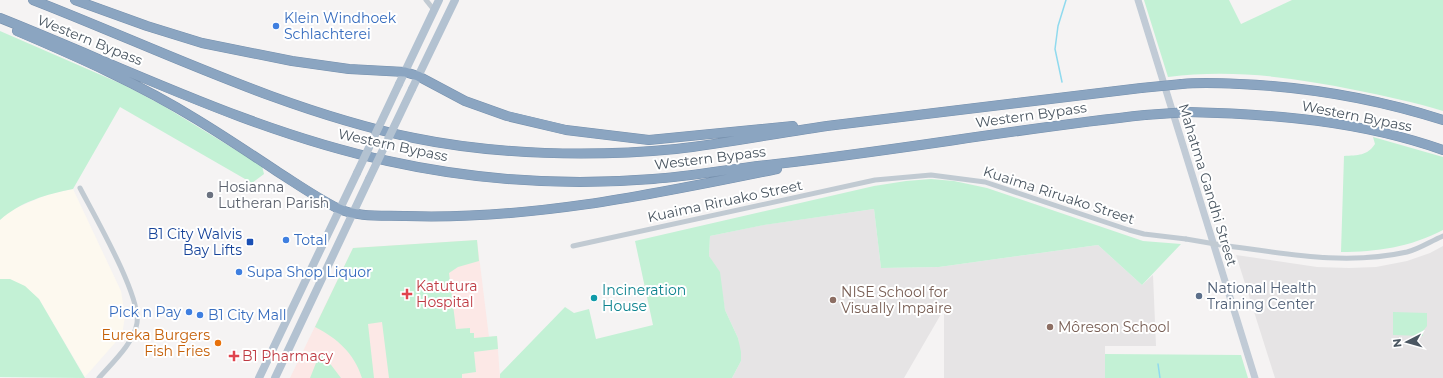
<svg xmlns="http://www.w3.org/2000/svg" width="1443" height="378" font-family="Montserrat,sans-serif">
<rect width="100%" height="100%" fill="#f5f3f3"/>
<path fill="#fdf9ef" d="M73 189 121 291 125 316 122 335 85 377 39 299 10 279H0V220L9 211 49 194Z"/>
<path fill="#e6e4e5" d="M874 209 881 268 939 267 1098 245 1142 285 1153 275 1156 346H1105V378H944V309L904 378H732L741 361 738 338 725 310 722 292 709 256 710 236 763 225Z
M1443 246V378H1275L1236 255 1317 267 1349 268 1376 267 1407 261 1430 253Z"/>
<path fill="#fce8e6" d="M477 240 489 337 497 336 500 378H290L353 248Z"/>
<path fill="#c3f1d5" d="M1144 0H1229L1241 24 1292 0H1443V111C1414 102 1385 96 1355 90 1292 77 1231 69 1168 77Z
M0 31 124 85 162 105 262 166 264 174 252 183 120 107 73 189C47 194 20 202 0 220Z
M1373 137 1443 157V230C1411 247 1376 252 1341 252L1344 156C1358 155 1367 156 1375 144Z
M931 179 954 181 987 188 1143 241 1181 244 1142 285 1098 245 939 267 881 268 874 209 764 225 710 236 709 256 720 272 725 310 738 338 741 352V361L732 378H500V374L565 307 574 313 589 309 596 339 653 325 635 241 874 186 906 181Z
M477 240 479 261 458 267 449 273 456 329 470 328V333H474V338L497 336 498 349 474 352 476 372 462 374V378H389L382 322 368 324 374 378H362C354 353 338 339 315 327L353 248Z
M0 279H10L25 286 39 299 85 378 0 377Z
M1393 312 1427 313V326L1423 331V336L1393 335Z
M1105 354 1241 355 1248 378H1105Z
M322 356 325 357 341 378H310L318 358Z"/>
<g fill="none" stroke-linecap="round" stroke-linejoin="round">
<path stroke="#90daee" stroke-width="1.5" d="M1062 82 1055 49 1058 26 1066 0
M1158 364 1160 378"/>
<g stroke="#7690ad" stroke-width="10">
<path id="highway" d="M33 0C159 49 281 110 414 138 497 155 592 157 676 149 729 143 782 132 835 125 937 112 1039 100 1141 88
M75 0 147 26 202 43 292 61 349 69 405 72 418 76 465 101 507 116 566 130 649 140 793 126
M0 18C128 69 253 132 388 161 474 180 565 186 653 179 694 176 735 168 776 164 900 150 1022 128 1145 115
M17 31C78 57 139 84 196 119 224 136 251 154 278 172 297 184 317 198 337 208 358 218 384 215 406 216 532 220 654 194 777 169
M1182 84C1201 82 1220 83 1240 84 1308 87 1377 99 1443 120
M1188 112C1274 114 1361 121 1443 150"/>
</g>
<path stroke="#c1cad2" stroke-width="5" d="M426 0 434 10
M80 188C94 215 141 296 137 323 134 343 112 363 99 378
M1221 245C1283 253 1344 266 1407 252 1419 249 1431 241 1443 236
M573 246 875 180 931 175 985 182 1129 230 1144 234 1186 239"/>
<path stroke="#c1cbd6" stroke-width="7" d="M1138 0 1255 378"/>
<path stroke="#b3c2d1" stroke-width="8" d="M399 84 439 0
M412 89 455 0
M259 378 357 173
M275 378 369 179"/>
<use href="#highway" stroke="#8ba5c1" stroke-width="9"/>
<g stroke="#7690ad" stroke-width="10" stroke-linecap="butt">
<path id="highway-bridge" d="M1141 88 1182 84
M1145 115 1188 112"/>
</g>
<path stroke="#c1cad2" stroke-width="5" d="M1186 239 1221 245"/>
<path stroke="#b3c2d1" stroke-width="8" d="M357 173 399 84
M369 179 412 89"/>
<use href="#highway-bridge" stroke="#8ba5c1" stroke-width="9"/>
</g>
<g fill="#3f7fe0" stroke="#fff" stroke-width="1.5">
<circle cx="276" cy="26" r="4"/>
<circle cx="286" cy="240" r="4"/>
<circle cx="239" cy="272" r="4"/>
<circle cx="189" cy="312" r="4"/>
<circle cx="200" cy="315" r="4"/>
</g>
<circle fill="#6b7280" stroke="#fff" stroke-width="1.5" cx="210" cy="195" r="4"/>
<rect fill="#1a4fb4" stroke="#fff" stroke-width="1.5" x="246" y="238" width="8" height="8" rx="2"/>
<g fill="#e0444e" stroke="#fff" stroke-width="1.5">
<path d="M405 288h4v4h4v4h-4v4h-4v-4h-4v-4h4z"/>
<path d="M232 350h4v4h4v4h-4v4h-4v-4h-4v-4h4z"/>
</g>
<circle fill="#5c6f8a" stroke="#fff" stroke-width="1.5" cx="1199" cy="296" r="4"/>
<circle fill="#0f9aa8" stroke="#fff" stroke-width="1.5" cx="594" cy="298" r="4"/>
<g fill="#8d6e63" stroke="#fff" stroke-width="1.5">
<circle cx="833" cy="300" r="4"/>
<circle cx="1050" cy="327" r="4"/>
</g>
<circle fill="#e8710a" stroke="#fff" stroke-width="1.5" cx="218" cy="343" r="4"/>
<g text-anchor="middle" stroke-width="4" stroke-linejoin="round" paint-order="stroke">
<g font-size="14" fill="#366cbe" stroke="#fff" text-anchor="start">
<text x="284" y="23">Klein Windhoek<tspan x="284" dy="16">Schlachterei</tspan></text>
<text x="294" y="245">Total</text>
<text x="247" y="277">Supa Shop Liquor</text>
<text x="181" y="317" text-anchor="end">Pick n Pay</text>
<text x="208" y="320">B1 City Mall</text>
</g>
<g font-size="14" fill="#4a5661" stroke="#fff">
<text transform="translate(90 40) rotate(22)" y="5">Western Bypass</text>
<text transform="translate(1031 115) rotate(-8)" y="5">Western Bypass</text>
<text transform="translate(1357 116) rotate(11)" y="5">Western Bypass</text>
<text transform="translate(393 145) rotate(12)" y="5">Western Bypass</text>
<text transform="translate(710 158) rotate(-7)" y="5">Western Bypass</text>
<text transform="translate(1208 185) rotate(73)" y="5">Mahatma Gandhi Street</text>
<text transform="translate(1059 195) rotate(18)" y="5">Kuaima Riruako Street</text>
<text transform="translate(725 201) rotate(-12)" y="5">Kuaima Riruako Street</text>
</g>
<g font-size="14" fill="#5b616d" stroke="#fff" text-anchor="start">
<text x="218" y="192">Hosianna<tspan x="218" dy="16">Lutheran Parish</tspan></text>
</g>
<g font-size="14" fill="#164399" stroke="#fff" text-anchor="end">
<text x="242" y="239">B1 City Walvis<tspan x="242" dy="16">Bay Lifts</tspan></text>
</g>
<g font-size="14" fill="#be3a42" stroke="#fff" text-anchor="start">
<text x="416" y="291">Katutura<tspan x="416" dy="16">Hospital</tspan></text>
<text x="242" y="361">B1 Pharmacy</text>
</g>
<g font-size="14" fill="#4e5e75" stroke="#fff" text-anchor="start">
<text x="1207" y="293">National Health<tspan x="1207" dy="16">Training Center</tspan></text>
</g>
<g font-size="14" fill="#0d838f" stroke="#fff" text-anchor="start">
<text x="602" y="295">Incineration<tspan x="602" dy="16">House</tspan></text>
</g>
<g font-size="14" fill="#785e54" stroke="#fff" text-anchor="start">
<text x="841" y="297">NISE School for<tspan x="841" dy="16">Visually Impaire</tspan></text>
<text x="1058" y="332">Môreson School</text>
</g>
<g font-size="14" fill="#c56008" stroke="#fff" text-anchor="end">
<text x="210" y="340">Eureka Burgers<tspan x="210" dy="16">Fish Fries</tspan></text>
</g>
</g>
<g transform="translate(1407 342) rotate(264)" stroke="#ffffff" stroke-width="3" paint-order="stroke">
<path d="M0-3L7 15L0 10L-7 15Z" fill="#4a5661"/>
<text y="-6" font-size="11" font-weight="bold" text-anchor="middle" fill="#4a5661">N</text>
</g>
</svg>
